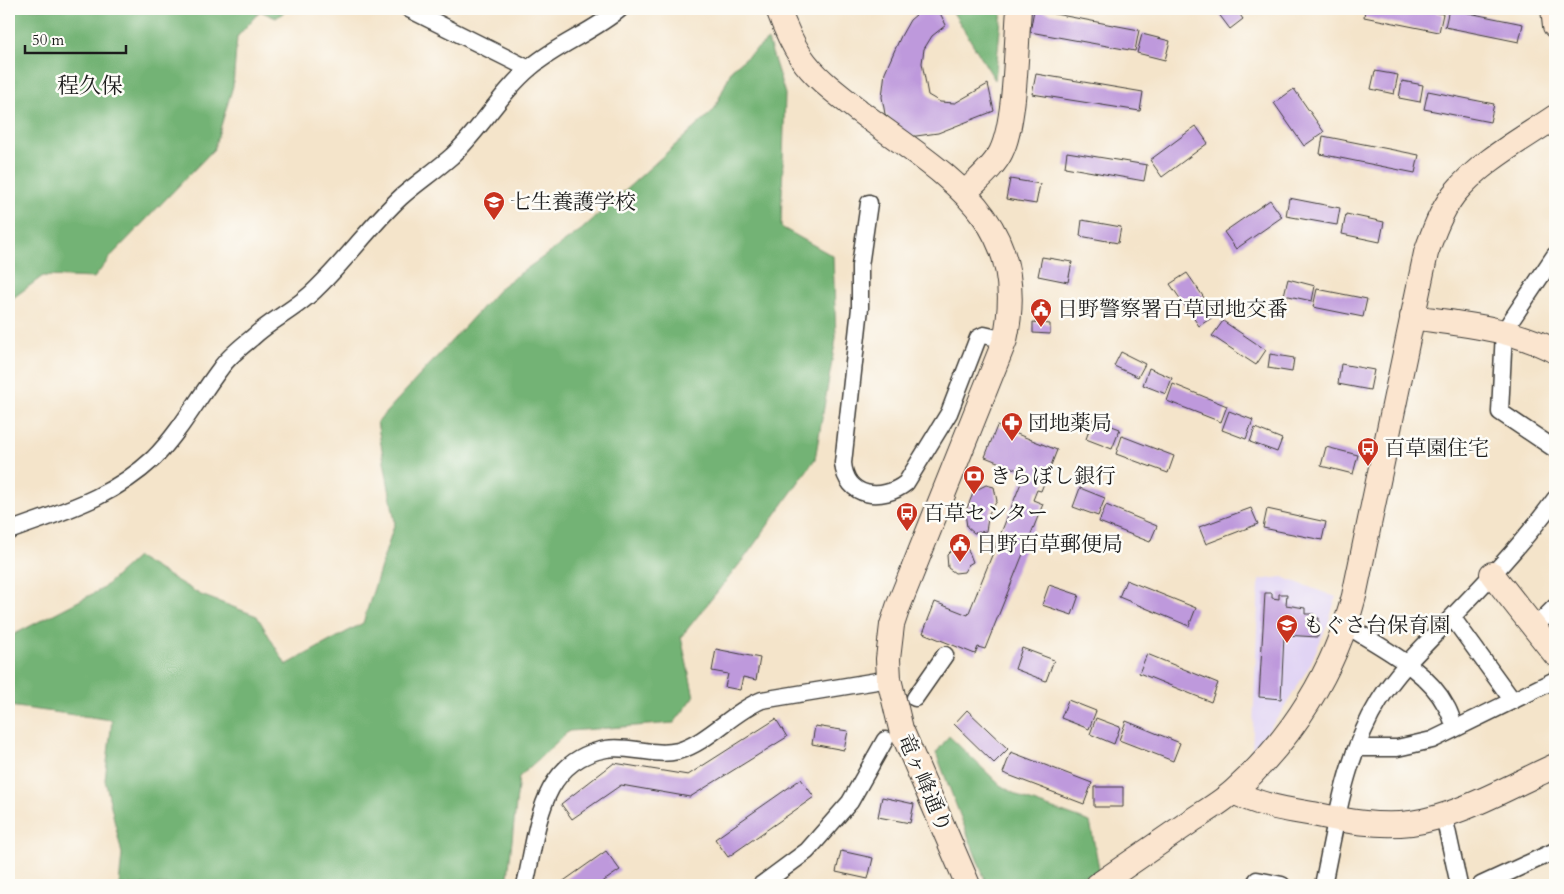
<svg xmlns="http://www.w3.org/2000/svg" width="1564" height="894" font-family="Cardo,'Noto Serif JP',serif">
<rect width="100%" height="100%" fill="#fdfcf7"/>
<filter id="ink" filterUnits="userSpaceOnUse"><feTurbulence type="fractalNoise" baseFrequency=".02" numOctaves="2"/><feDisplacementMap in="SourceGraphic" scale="10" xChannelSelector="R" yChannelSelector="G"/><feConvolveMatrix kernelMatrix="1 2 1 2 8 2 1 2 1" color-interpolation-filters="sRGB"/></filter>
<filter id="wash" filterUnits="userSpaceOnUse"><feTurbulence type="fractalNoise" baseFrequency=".0096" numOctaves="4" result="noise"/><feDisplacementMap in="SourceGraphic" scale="20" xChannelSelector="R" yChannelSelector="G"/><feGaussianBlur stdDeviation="1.12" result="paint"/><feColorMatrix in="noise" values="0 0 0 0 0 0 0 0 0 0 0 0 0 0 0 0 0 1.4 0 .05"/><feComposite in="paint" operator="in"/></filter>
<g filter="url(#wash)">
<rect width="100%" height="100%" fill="#f4e4ca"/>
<path fill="#e1d4f4" d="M1282 577 1336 597 1328 623 1310 665 1281 713 1252 752 1259 580Z"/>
<path fill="#73b374" stroke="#486848" d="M9 9H288L276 18 260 11 237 37 233 86 214 149 113 254 94 278 43 276 9 301Z
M951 9H1002L995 80Z
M768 40 785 94 781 227 833 256 836 338 815 459 746 556 681 637 694 697 674 723 569 731 519 777 508 877 502 885H119L122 854 105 780 112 720 9 706V637L102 589 137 557 201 595 257 616 286 665 363 623 395 522 377 422 501 287 581 230 714 110 732 69Z
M949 736 1000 785 1022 798 1090 822 1100 873 1069 878 1054 885H987L936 753Z"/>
<g id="blocks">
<path fill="#be99dc" d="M923 9H938L946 25 932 36 924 49 922 63 928 95 940 102 955 103 988 84 994 111 938 133 909 137 885 114 882 97 885 72 901 36 910 20Z
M1215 9H1236L1243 19 1230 29Z
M1365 9H1418L1443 14 1439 32 1364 17Z
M1449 9 1523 24 1519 42 1445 27Z
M1034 10 1139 30 1135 51 1030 32Z
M1142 34 1170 41 1165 60 1137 53Z
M1375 71 1398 75 1394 94 1371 89Z
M1036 74 1143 92 1140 111 1032 94Z
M1402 81 1423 85 1420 102 1399 98Z
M1294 89 1324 132 1304 146 1274 103Z
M1428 91 1494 104 1490 122 1424 109Z
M1196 126 1208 143 1162 177 1150 160Z
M1323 136 1419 155 1415 173 1320 154Z
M1067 152 1147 165 1144 181 1065 167Z
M1010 179 1040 184 1036 204 1006 199Z
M1289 198 1340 208 1337 225 1286 216Z
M1270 200 1282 217 1236 249 1224 232Z
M1346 214 1384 222 1380 242 1342 234Z
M1082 220 1121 227 1118 243 1080 236Z
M1042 257 1072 262 1068 282 1038 276Z
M1187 273 1216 315 1199 326 1170 284Z
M1288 279 1315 286 1312 301 1284 295Z
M1317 289 1367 299 1363 317 1313 307Z
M1223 321 1266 350 1256 365 1212 336Z
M1033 322 1050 324V334L1033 333Z
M1121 352 1145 364 1138 377 1114 366Z
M1270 354 1294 358 1292 372 1268 368Z
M1341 364 1374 370 1370 390 1338 384Z
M1149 368 1172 378 1166 394 1143 385Z
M1173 384 1227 406 1221 422 1167 401Z
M1229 411 1253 420 1246 439 1222 430Z
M1093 419 1120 429 1112 449 1086 439Z
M997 426 1057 450 1041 491 1037 490 1033 500 1043 504 985 649 978 647 975 654 923 633 935 602 968 615 1025 473 985 457Z
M1255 428 1282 439 1277 452 1250 442Z
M1122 436 1174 456 1168 473 1116 454Z
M1326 447 1358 455 1353 474 1321 466Z
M986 485 994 487 997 501 989 513 986 531 974 533 967 527 965 513 974 491Z
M1080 488 1105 498 1098 516 1073 507Z
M1106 505 1157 526 1150 542 1099 522Z
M1251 508 1258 524 1206 544 1199 527Z
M1267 509 1326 522 1322 540 1263 528Z
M967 547 973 562 968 565 964 572 955 573 948 568 947 555 953 549 958 548 961 551Z
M1126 580 1196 608 1189 626 1119 597Z
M1049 585 1079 595 1072 615 1042 605Z
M1265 593H1272V598L1279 599V594H1287L1286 605 1305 608V614H1314L1313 618H1319L1318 637 1284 635 1281 699 1259 697Z
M1022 648 1054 660 1046 681 1015 669Z
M716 649 760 658 756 680 743 677 740 690 725 687 728 674 712 671Z
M1147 654 1218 683 1211 702 1139 673Z
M1068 700 1096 711 1089 729 1061 718Z
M967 710 1008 749 994 763 954 724Z
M1096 718 1120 727 1114 744 1090 734Z
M776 719 787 737 690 797 621 785 572 819 561 804 614 763 688 775Z
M1126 721 1180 743 1173 761 1119 740Z
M815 726 848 731 844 750 812 744Z
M1011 752 1092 783 1084 804 1003 773Z
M801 779 814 797 728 857 715 839Z
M1094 787H1123V807H1094Z
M882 797 914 804 910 823 878 817Z
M606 851 620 870 598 885H558Z
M841 851 873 858 868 879 836 872Z"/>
</g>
</g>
<g filter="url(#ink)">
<use href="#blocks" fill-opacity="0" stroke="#3c3a36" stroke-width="1"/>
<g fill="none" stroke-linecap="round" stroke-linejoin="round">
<g stroke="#3c3a36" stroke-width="19">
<path id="street" d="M409 9 529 69
M869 203 860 266V308L843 463C846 498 882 502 906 483L949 413 978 338 984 335 1005 340
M1555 255 1504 331 1500 412 1555 449
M9 531C63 511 110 499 154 458 180 432 198 398 220 369 228 357 241 347 252 338 272 319 298 308 317 288 347 259 371 225 401 197 417 183 435 171 452 156 481 129 501 92 531 67 558 44 593 32 620 9
M1452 617 1513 701
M1346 625C1380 647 1427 669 1446 706 1450 712 1452 720 1455 728
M1535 627 1555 607
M915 698 945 655
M1357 748H1397L1432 740 1555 680
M1444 816 1459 885
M525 885C538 832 538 761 606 749 630 745 654 757 678 751 709 742 732 712 762 700L889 679
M761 885 807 851 850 802 885 740
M1254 885 1257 880 1282 885
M1323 885C1336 823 1345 756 1379 701 1398 670 1425 645 1450 619 1487 581 1524 542 1555 499
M1481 885 1555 851"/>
</g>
<g stroke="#3c3a36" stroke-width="26">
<path id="secondary" d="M778 9C784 25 791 42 801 57 816 79 839 95 859 111 942 174 1032 217 1005 340L898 607 892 625 888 659 889 679 901 729 968 885
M1553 9 1555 26
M966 192C977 180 994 167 1001 152 1016 122 1016 45 1019 9
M1412 317C1461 324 1511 328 1555 351
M1492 574 1555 654
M1234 792C1261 806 1284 809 1313 814 1346 821 1378 827 1411 823 1458 817 1512 785 1555 766
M1098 885C1129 864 1160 842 1191 821 1206 811 1222 802 1235 790 1292 739 1335 670 1354 596L1426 253C1433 233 1441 211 1454 194 1480 162 1521 140 1555 117"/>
</g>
<use href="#street" stroke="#fff" stroke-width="16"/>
<use href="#secondary" stroke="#fbe5cf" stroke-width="24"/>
</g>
</g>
<defs>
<g id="school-pin" transform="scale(1.125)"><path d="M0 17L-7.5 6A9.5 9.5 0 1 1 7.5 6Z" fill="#c8321e" stroke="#fdfcf7"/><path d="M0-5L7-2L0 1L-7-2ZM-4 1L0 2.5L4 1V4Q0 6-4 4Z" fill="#fff"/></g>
<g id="civic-pin" transform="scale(1.125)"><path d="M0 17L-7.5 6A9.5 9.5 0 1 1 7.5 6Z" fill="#c8321e" stroke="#fdfcf7"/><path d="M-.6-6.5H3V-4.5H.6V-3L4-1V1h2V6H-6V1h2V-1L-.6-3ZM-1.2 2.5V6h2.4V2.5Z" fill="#fff"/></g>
<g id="pharmacy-pin" transform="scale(1.125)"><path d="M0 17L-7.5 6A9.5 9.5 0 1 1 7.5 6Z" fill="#c8321e" stroke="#fdfcf7"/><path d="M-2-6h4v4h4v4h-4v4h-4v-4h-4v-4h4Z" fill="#fff"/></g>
<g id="bus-pin" transform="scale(1.125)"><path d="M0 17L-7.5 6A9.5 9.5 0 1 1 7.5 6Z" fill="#c8321e" stroke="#fdfcf7"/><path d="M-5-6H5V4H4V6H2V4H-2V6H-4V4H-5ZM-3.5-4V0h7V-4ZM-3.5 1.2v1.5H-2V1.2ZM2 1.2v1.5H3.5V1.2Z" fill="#fff"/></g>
<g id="bank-pin" transform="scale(1.125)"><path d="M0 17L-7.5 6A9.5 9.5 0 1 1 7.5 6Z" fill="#c8321e" stroke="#fdfcf7"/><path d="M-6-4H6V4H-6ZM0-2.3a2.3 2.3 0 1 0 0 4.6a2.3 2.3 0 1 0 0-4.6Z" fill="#fff"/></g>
</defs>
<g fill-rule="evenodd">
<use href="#school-pin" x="494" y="202"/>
<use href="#civic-pin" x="1041" y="309"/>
<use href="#pharmacy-pin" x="1012" y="423"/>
<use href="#bus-pin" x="1368" y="448"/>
<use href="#bank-pin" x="974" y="476"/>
<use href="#bus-pin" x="907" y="513"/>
<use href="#civic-pin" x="960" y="544"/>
<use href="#school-pin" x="1287" y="625"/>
</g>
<g text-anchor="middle" stroke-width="5" stroke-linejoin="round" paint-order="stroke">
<g font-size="21" fill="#1c1c1c" stroke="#fdfcf7" text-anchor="start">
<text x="510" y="209">七生養護学校</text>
<text x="1057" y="316">日野警察署百草団地交番</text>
<text x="1028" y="430">団地薬局</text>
<text x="1384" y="455">百草園住宅</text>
<text x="990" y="483">きらぼし銀行</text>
<text x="923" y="520">百草センター</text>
<text x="976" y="551">日野百草郵便局</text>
<text x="1303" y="632">もぐさ台保育園</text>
</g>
<g font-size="21" fill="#1c1c1c" stroke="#fdfcf7">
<text transform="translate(925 783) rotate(67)" y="7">竜ヶ峰通り</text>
</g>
<g font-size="22" fill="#1c1c1c" stroke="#fdfcf7">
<text x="90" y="93">程久保</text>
</g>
</g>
<rect width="1564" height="894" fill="none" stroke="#fdfcf7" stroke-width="30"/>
<path d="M25 45v8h101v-8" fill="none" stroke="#1c1c1c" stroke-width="2.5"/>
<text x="32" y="45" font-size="15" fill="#1c1c1c" stroke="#fdfcf7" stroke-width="4" paint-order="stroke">50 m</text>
</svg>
